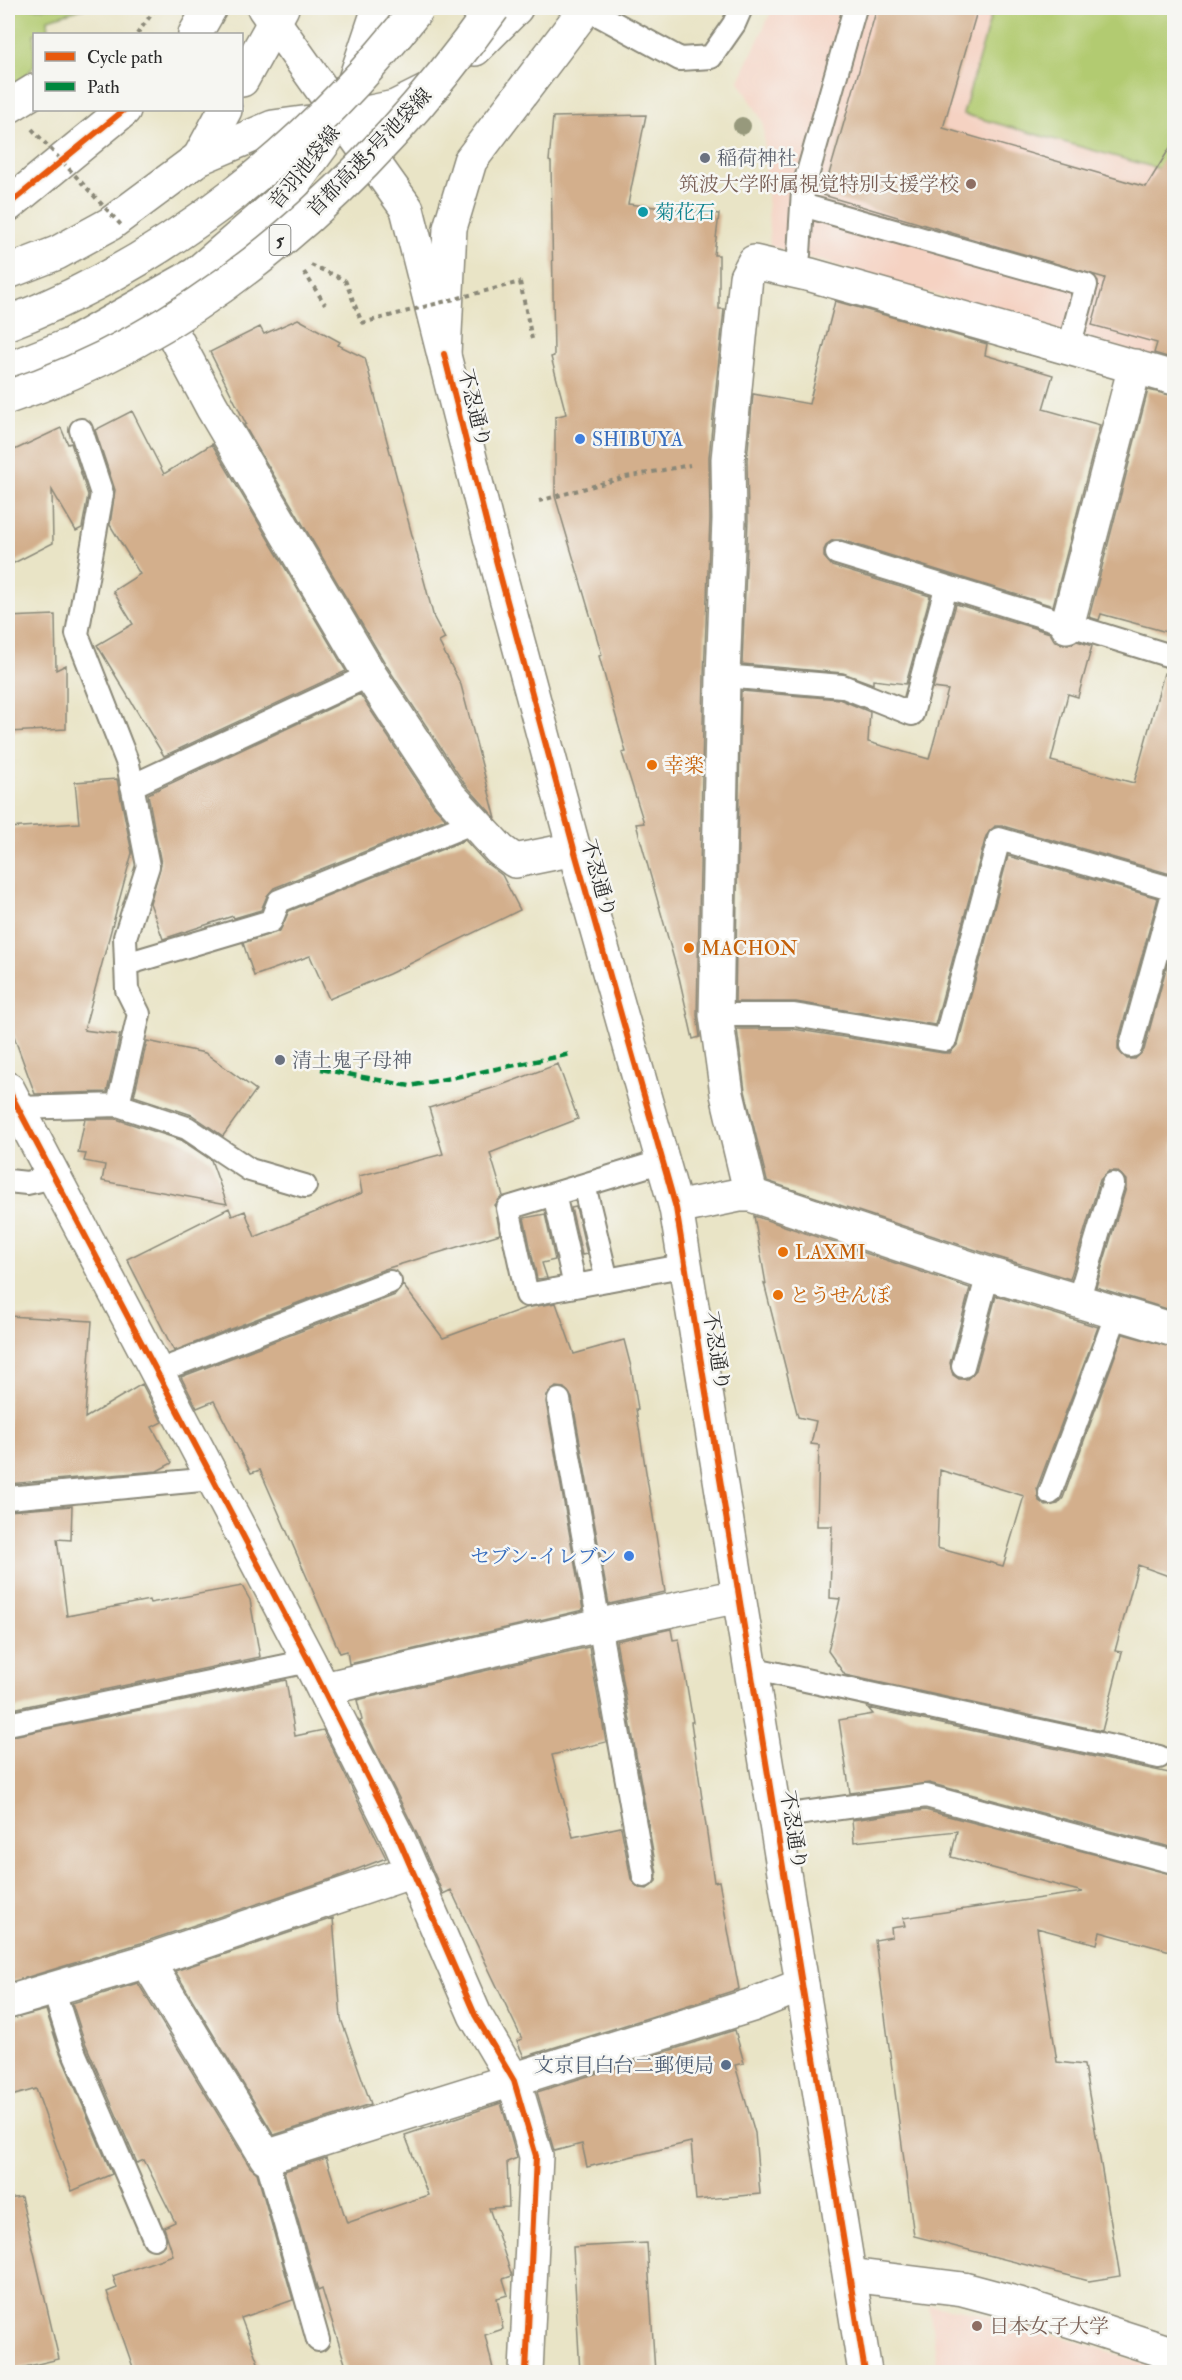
<svg xmlns="http://www.w3.org/2000/svg" width="1182" height="2380" font-family="'IM FELL Double Pica','Noto Serif JP',serif">
<rect width="100%" height="100%" fill="#f6f6f2"/>
<filter id="ink" filterUnits="userSpaceOnUse"><feTurbulence type="fractalNoise" baseFrequency=".0167" numOctaves="2"/><feDisplacementMap in="SourceGraphic" scale="12" xChannelSelector="R" yChannelSelector="G"/><feConvolveMatrix kernelMatrix="1 2 1 2 8 2 1 2 1" color-interpolation-filters="sRGB"/></filter>
<filter id="wash" filterUnits="userSpaceOnUse"><feTurbulence type="fractalNoise" baseFrequency=".008" numOctaves="4" result="noise"/><feDisplacementMap in="SourceGraphic" scale="24" xChannelSelector="R" yChannelSelector="G"/><feGaussianBlur stdDeviation="1.35" result="paint"/><feColorMatrix in="noise" values="0 0 0 0 0 0 0 0 0 0 0 0 0 0 0 0 0 1.4 0 .05"/><feComposite in="paint" operator="in"/></filter>
<g filter="url(#wash)">
<rect width="100%" height="100%" fill="#e9e4c6"/>
<path fill="#f5d2c2" d="M773 8H1174V364L770 246 763 122 739 81Z
M929 2305 969 2311 1077 2341 1170 2372H938Z"/>
<path fill="#b2cb71" stroke="#6e7b4e" stroke-width="1.5" d="M8 8H85L48 19 49 34H34V66L8 98Z
M993 8H1174V173L963 114Z"/>
<g id="blocks">
<path fill="#d3af8c" fill-rule="evenodd" d="M877 8H978L943 128 1146 187 1174 141V359L1154 353 1157 343 1092 325 1105 278 823 195Z
M646 115 628 204 719 214 714 255H719V309H724L709 457 710 519 704 676 697 1015 700 1037 693 1039 679 977 636 824 644 823 622 753 626 752 599 656 602 655 555 496V417L566 414 551 357 554 356 551 162 549 161 553 117Z
M835 301 987 344 985 355 1053 375 1043 409 1100 425 1053 606 841 540H833L827 544 824 550V557L832 566 930 596 906 684 873 680V684L843 673 742 664 748 520 747 460 753 394 809 404Z
M298 319 340 342 338 345 365 358 434 618 445 639 439 642 461 685 496 819 464 783 386 665 244 425 246 424 210 352 260 327 264 334Z
M1148 390 1174 396V634L1101 614 1099 620 1089 617Z
M132 411 164 474 212 444 346 671 164 756 97 645 133 624 113 591 140 574 110 525 115 490 95 430Z
M61 428 68 444 71 443 88 495 82 528 76 531 52 490 53 543 8 566V453Z
M956 604 1050 633 1054 640 1062 644H1071L1077 641 1092 646 1078 697 1068 694 1051 761 1134 783 1164 673 1174 675V875L1003 826H995L986 836 935 1025 796 1002H735L741 691 839 699 870 712 868 742 929 759 948 690 933 688Z
M55 615 56 670 66 665V729L8 732V617Z
M360 694 433 805 446 819 274 888 267 896 261 910 234 918 233 916 163 939 150 903 161 864 148 794Z
M117 779 132 853 84 1030 120 1035 107 1092 35 1094 8 1020V828L79 823 75 782Z
M465 840 486 863 502 875 520 910 389 974 329 999 310 956 254 976 243 943 280 931 289 911Z
M1008 856 1158 898 1118 1042V1050L1127 1059H1135L1144 1050 1174 939V1311L1096 1287 1126 1188V1180L1117 1171H1109L1100 1180 1070 1279 994 1256 767 1181 745 1091 737 1029H793L943 1053H950L958 1044Z
M147 1041 205 1053 256 1090 223 1136 192 1115 134 1096Z
M558 1064 578 1119 490 1153 503 1196 495 1205 500 1234 385 1269 174 1351 127 1259 229 1208 232 1216 245 1211 255 1237 362 1193 359 1176 443 1154 429 1108 499 1086Z
M85 1119H116L181 1140 211 1160 227 1204 102 1181 105 1165 84 1161 86 1154 78 1153Z
M576 1207 587 1254 582 1255 571 1208Z
M545 1214 555 1260 542 1263 547 1278 537 1279 524 1218Z
M754 1216 970 1288 950 1363 953 1375 959 1379H967L976 1370 996 1296 1098 1327 1037 1488 1039 1501 1046 1506 1058 1504 1063 1498 1123 1334 1174 1348V1578L1138 1565 1115 1651 1122 1652 1102 1731 845 1675 828 1651 840 1599 830 1598 832 1526H817L819 1445 811 1444 816 1421 798 1417 764 1283 766 1284ZM940 1470 1024 1496 1003 1566 937 1548Z
M403 1285 443 1338 525 1308 556 1303 574 1354 624 1340 631 1367 638 1409H636L665 1592 609 1604 572 1398 564 1388 556 1387 547 1395 546 1402 583 1610 349 1664 347 1651 340 1653 260 1470 251 1473 214 1401 197 1408 181 1377 395 1295Z
M8 1316 92 1321 85 1418 142 1384 162 1422 152 1427 172 1463 157 1471 8 1484Z
M72 1506 71 1540 57 1539 67 1616 149 1600 150 1603 242 1586 250 1600 260 1657 8 1710V1511Z
M671 1629 673 1640 679 1639 693 1722H691L714 1882 719 1881 739 1989 524 2057 517 2041 522 2039 451 1890 443 1894 417 1834 360 1721 362 1720 357 1700 589 1647 606 1742 552 1755 573 1837 621 1827 631 1879 639 1888 647 1889 656 1881 657 1874 616 1641Z
M286 1680 295 1736 323 1730 386 1858 337 1877 141 1943 8 1983V1737Z
M868 1708 1174 1774V1848L929 1783 850 1793 839 1720 873 1714Z
M925 1810 1174 1875V1952L1100 1932 1097 1944 1037 1928 1057 2062 1084 2065 1120 2276 1089 2281 914 2236 875 1940 892 1937 891 1928 905 1926 903 1918 1083 1892 951 1857 957 1831 854 1842 852 1820Z
M333 1918 341 2019 371 2104 274 2135 175 1971Z
M138 1983 250 2167 257 2173 293 2300 241 2318 262 2373H135L107 2292 117 2288 113 2276 173 2255 164 2227 175 2222 144 2160 137 2163 84 2040 72 2003Z
M46 2010 59 2050 112 2174 72 2191 36 2089 8 2097V2020Z
M735 2030 744 2063 735 2065 755 2133 760 2194 696 2200 691 2142 587 2167 582 2144 554 2151 537 2092Z
M501 2103 517 2158 507 2162 509 2207 489 2208 512 2276 503 2279 508 2295 497 2298 503 2329 485 2335 494 2373H348L322 2289 318 2291 284 2171 326 2158 347 2223 428 2195 405 2135Z
M21 2197 59 2359 8 2371V2199Z
M647 2243 655 2373H580L573 2247Z"/>
</g>
</g>
<g filter="url(#ink)">
<use href="#blocks" fill-opacity="0" stroke="#8a8878" stroke-width="1.5"/>
<g fill="none" stroke-linecap="round" stroke-linejoin="round">
<g stroke="#8a8878" stroke-width="26">
<path id="lane" d="M586 8 680 59 711 57 734 24 741 8
M802 205 1086 285 1069 347
M796 272 799 254 803 190 855 8
M81 430 102 494 77 634 128 764 148 866 125 937 127 990 139 1014 118 1105
M837 553 1174 657
M723 676 842 686 912 714 946 588
M132 786 370 675
M126 964 271 921 279 901 474 822
M716 1015H794L945 1040 999 839 1174 889
M1131 1046 1174 890
M18 1108 118 1105 187 1128 250 1170 305 1186
M663 1161 508 1208 527 1295 687 1265
M8 1181 27 1183 54 1177
M584 1185 607 1280
M554 1194 575 1286
M1078 1301 1113 1184
M963 1366 988 1274
M156 1372 390 1282
M559 1400 644 1876
M1050 1493 1117 1313
M8 1498 212 1479
M750 1668 1159 1757
M8 1724 309 1661
M775 1817 926 1796 1174 1862
M53 1988 71 2045 154 2238
M266 2157 318 2340"/>
</g>
<g stroke="#8a8878" stroke-width="36">
<path id="street" d="M8 107 34 91
M154 298 212 407 370 675 449 795 500 850 515 861 574 849
M1067 626 1135 366
M8 1089 309 1661 400 1842 475 2015 514 2081 536 2156 526 2372
M751 1195 727 1094 716 1015 723 676 729 519 728 459 746 277 754 262 811 275 1174 378
M676 1208 739 1195H751L988 1274 1174 1330
M323 1689 600 1625 739 1596
M147 1961 266 2157 752 2005 802 1985
M8 2002 147 1961 413 1871
M850 2275 963 2289 1019 2304 1174 2354"/>
</g>
<g stroke="#8a8878" stroke-width="36">
<path id="secondary" d="M264 8 407 209 493 549 574 849 676 1208 865 2372
M195 34 210 8
M8 205 124 110
M8 272 57 253 110 224 199 158 273 127 332 119
M8 369 70 345 196 274 283 199 342 118 379 8"/>
</g>
<g stroke="#8a8878" stroke-width="36">
<path id="highway" d="M475 49 516 8
M242 80 282 8
M342 118 395 107 433 88
M199 158 225 110
M444 354 450 228 470 161 586 8"/>
</g>
<path stroke="#8a8878" stroke-width="4" stroke-dasharray="4.5 4.5" stroke-linecap="butt" d="M137 34 156 8
M304 272 325 304
M345 280 362 323
M520 282 532 339
M539 501 626 477 690 465"/>
<use href="#lane" stroke="#fff" stroke-width="22"/>
<use href="#street" stroke="#fff" stroke-width="33"/>
<use href="#secondary" stroke="#fff" stroke-width="33"/>
<use href="#highway" stroke="#fff" stroke-width="33"/>
<g stroke="#8a8878" stroke-width="36" stroke-linecap="butt">
<path id="highway-bridge" d="M8 323C169 262 313 144 418 8
M8 397C208 331 373 177 493 8"/>
</g>
<path stroke="#8a8878" stroke-width="4" stroke-dasharray="4.5 4.5" stroke-linecap="butt" d="M32 129 121 225
M311 265 345 280
M362 323 520 282"/>
<use href="#highway-bridge" stroke="#fff" stroke-width="33"/>
<path stroke="#00873e" stroke-width="4.5" stroke-dasharray="9 4.5" stroke-linecap="butt" d="M321 1069 410 1086 571 1054"/>
<g stroke="#f6f6f2" stroke-width="10">
<path id="cycleway" d="M8 205 124 110
M444 354 493 549 574 849 676 1208 865 2372
M8 1089 309 1661 400 1842 475 2015 514 2081 536 2156 526 2372"/>
</g>
<use href="#cycleway" stroke="#e8590c" stroke-width="6"/>
</g>
<circle fill="#97997c" cx="742" cy="126" r="9"/>
</g>
<g fill="#6b7280" stroke="#f6f6f2" stroke-width="2">
<circle cx="705" cy="158" r="6"/>
<circle cx="280" cy="1060" r="6"/>
</g>
<g fill="#8d6e63" stroke="#f6f6f2" stroke-width="2">
<circle cx="971" cy="184" r="6"/>
<circle cx="977" cy="2326" r="6"/>
</g>
<circle fill="#0f9aa8" stroke="#f6f6f2" stroke-width="2" cx="643" cy="212" r="6"/>
<g fill="#3f7fe0" stroke="#f6f6f2" stroke-width="2">
<circle cx="580" cy="439" r="6"/>
<circle cx="629" cy="1556" r="6"/>
</g>
<g fill="#e8710a" stroke="#f6f6f2" stroke-width="2">
<circle cx="652" cy="765" r="6"/>
<circle cx="689" cy="948" r="6"/>
<circle cx="783" cy="1252" r="6"/>
<circle cx="778" cy="1295" r="6"/>
</g>
<circle fill="#5c6f8a" stroke="#f6f6f2" stroke-width="2" cx="726" cy="2065" r="6"/>
<g text-anchor="middle" stroke-width="5" stroke-linejoin="round" paint-order="stroke">
<rect fill="#f6f6f2" stroke="#686867" stroke-width="1.5" x="269.5" y="225" width="21" height="30" rx="4.5"/>
<g font-size="18" font-weight="bold" fill="#2b2b2b">
<text x="280" y="246">5</text>
</g>
<g font-size="20" fill="#2b2b2b" stroke="#f6f6f2">
<text transform="translate(369 152) rotate(-46)" y="7">首都高速5号池袋線</text>
<text transform="translate(304 167) rotate(-51)" y="7">音羽池袋線</text>
<text transform="translate(475 408) rotate(76)" y="7">不忍通り</text>
<text transform="translate(599 878) rotate(74)" y="7">不忍通り</text>
<text transform="translate(717 1351) rotate(81)" y="7">不忍通り</text>
<text transform="translate(794 1830) rotate(81)" y="7">不忍通り</text>
</g>
<g font-size="20" fill="#5b616d" stroke="#f6f6f2" text-anchor="start">
<text x="717" y="165">稲荷神社</text>
<text x="292" y="1067">清土鬼子母神</text>
</g>
<g font-size="20" fill="#785e54" stroke="#f6f6f2" text-anchor="end">
<text x="959" y="191">筑波大学附属視覚特別支援学校</text>
<text x="989" y="2333" text-anchor="start">日本女子大学</text>
</g>
<g font-size="20" fill="#0d838f" stroke="#f6f6f2" text-anchor="start">
<text x="655" y="219">菊花石</text>
</g>
<g font-size="20" fill="#366cbe" stroke="#f6f6f2" text-anchor="start">
<text x="592" y="446">SHIBUYA</text>
<text x="617" y="1563" text-anchor="end">セブン-イレブン</text>
</g>
<g font-size="20" fill="#c56008" stroke="#f6f6f2" text-anchor="start">
<text x="664" y="772">幸楽</text>
<text x="701" y="955">MACHON</text>
<text x="795" y="1259">LAXMI</text>
<text x="790" y="1302">とうせんぼ</text>
</g>
<g font-size="20" fill="#4e5e75" stroke="#f6f6f2" text-anchor="end">
<text x="714" y="2072">文京目白台二郵便局</text>
</g>
</g>
<rect width="1182" height="2380" fill="none" stroke="#f6f6f2" stroke-width="30"/>
<rect x="33" y="33" width="210" height="78" fill="#f6f6f2" stroke="#a5a5a2" stroke-width="1.5"/>
<rect x="45" y="52" width="30" height="9" fill="#e8590c" stroke="#a5a5a2" stroke-width="1.5"/>
<text x="87" y="63" font-size="18" fill="#2b2b2b">Cycle path</text>
<rect x="45" y="82" width="30" height="9" fill="#00873e" stroke="#a5a5a2" stroke-width="1.5"/>
<text x="87" y="93" font-size="18" fill="#2b2b2b">Path</text>
</svg>
